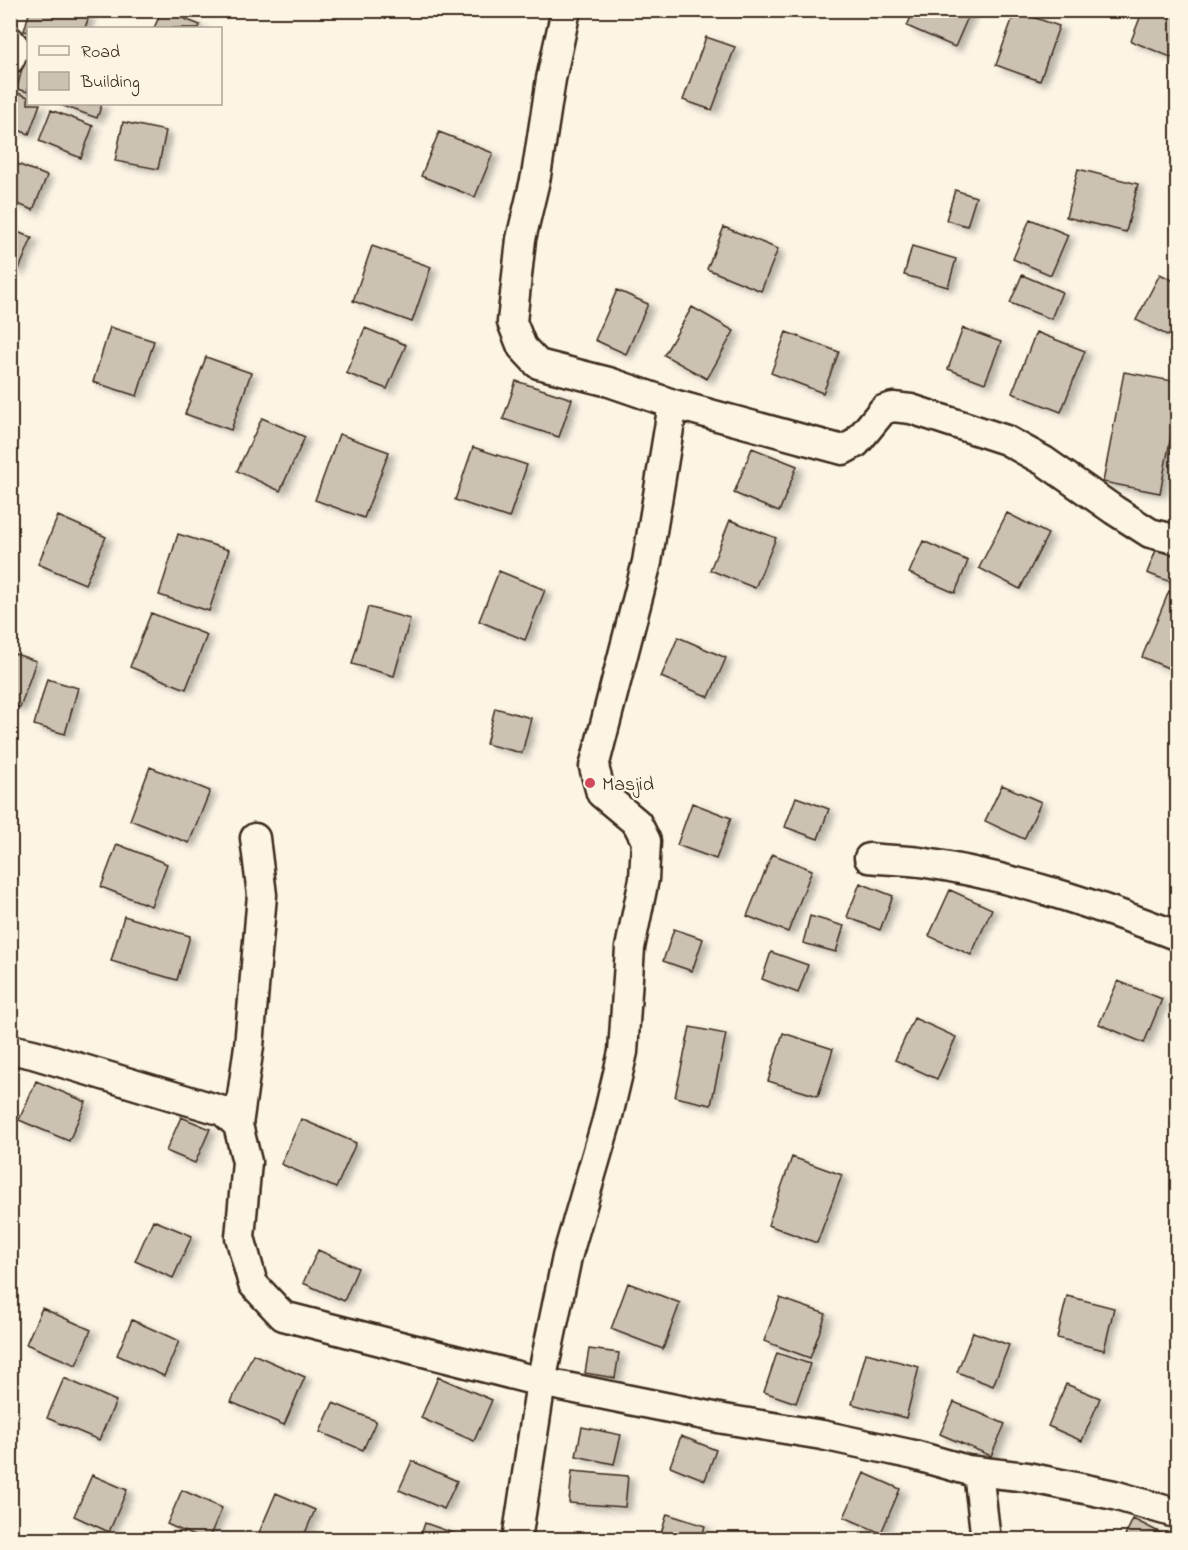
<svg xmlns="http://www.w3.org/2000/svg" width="1188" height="1550" font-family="'Indie Flower',sans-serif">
<defs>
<filter id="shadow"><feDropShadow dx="6" dy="4" stdDeviation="3" flood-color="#0004"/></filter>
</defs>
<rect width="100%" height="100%" fill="#fcf5e5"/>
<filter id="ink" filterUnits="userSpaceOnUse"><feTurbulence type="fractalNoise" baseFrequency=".0167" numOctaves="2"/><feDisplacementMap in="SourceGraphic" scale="12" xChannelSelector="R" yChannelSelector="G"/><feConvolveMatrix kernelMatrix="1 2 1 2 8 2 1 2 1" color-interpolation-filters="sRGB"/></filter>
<g filter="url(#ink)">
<path fill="#ccc2b3" stroke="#3b2a1e" stroke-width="1.5" filter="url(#shadow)" d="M30 10H69L89 16 85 28H28V32L24 31Z
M162 10 200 25 199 28H154Z
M914 10H971L955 47 907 26Z
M1143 10H1178V60L1131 41Z
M1015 11 1059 26 1040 81 996 65Z
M706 37 735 47 712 110 683 100Z
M24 60 28 61V92L17 89Z
M16 92 28 97V104H40L29 134 10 127V105Z
M58 104H102L97 118Z
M51 110 93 126 81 158 39 141Z
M123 122 166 131 158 169 115 161Z
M439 132 493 153 475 197 421 176Z
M10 161 47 176 33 210 10 201Z
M1078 169 1138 184 1126 232 1066 217Z
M955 190 976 197 967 226 946 220Z
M1030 219 1068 235 1051 275 1013 259Z
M724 227 778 249 761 291 707 269Z
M10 229 32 238 19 269 10 266Z
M372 246 431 267 412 322 353 301Z
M912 246 956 259 948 287 904 275Z
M1160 274 1178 283V319L1169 336 1136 320Z
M1022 275 1062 292 1051 319 1010 303Z
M617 290 648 304 626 354 595 340Z
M692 307 734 331 707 379 664 355Z
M110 327 154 341 137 396 93 382Z
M365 328 406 345 387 389 346 373Z
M963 328 1001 342 985 383 948 369Z
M786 332 839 352 823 393 771 373Z
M1036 332 1085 351 1061 412 1012 393Z
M206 357 251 373 231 430 185 414Z
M1124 372 1178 382V399L1160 493 1103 482Z
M516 381 572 399 559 437 503 419Z
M262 418 305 437 280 491 237 471Z
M339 434 389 452 364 518 315 500Z
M473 447 527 465 509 518 455 500Z
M752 448 797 466 779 512 734 493Z
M1007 513 1048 534 1020 589 979 568Z
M58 516 106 537 85 584 38 564Z
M730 520 776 538 755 588 710 570Z
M178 534 229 550 209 611 159 595Z
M923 541 968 561 955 593 909 573Z
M1158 545 1178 553V565L1171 582 1147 573Z
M499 571 545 590 525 640 479 621Z
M1169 591 1178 595V672L1142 657Z
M368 607 410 619 394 676 352 664Z
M151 613 207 635 186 689 130 667Z
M678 637 726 658 709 697 661 677Z
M10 652 36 661 20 708 10 704Z
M47 679 78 688 65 734 34 725Z
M495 708 531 718 522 753 486 744Z
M150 767 210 791 189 843 130 820Z
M1002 785 1041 802 1024 839 985 821Z
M796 797 829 809 818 839 785 827Z
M692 803 731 818 716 859 677 845Z
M117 844 167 864 151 906 101 887Z
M772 854 812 870 788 932 747 916Z
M860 883 893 896 880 930 847 917Z
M950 890 992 909 971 955 929 936Z
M124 916 190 936 177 980 111 961Z
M810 916 844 926 836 952 803 943Z
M674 929 703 939 692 971 663 961Z
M771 952 808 965 798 993 762 979Z
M1118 981 1162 999 1144 1043 1099 1024Z
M914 1018 956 1037 937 1079 895 1060Z
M690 1027 726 1034 711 1105 675 1097Z
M783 1033 833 1049 818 1096 768 1081Z
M36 1081 86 1102 69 1141 19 1120Z
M181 1117 210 1129 195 1163 166 1151Z
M301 1119 356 1143 336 1188 281 1164Z
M792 1157 842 1175 817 1243 768 1225Z
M153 1220 192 1236 173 1278 135 1261Z
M318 1250 358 1268 344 1301 303 1283Z
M628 1283 680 1303 663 1349 611 1329Z
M1067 1296 1114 1308 1104 1350 1057 1338Z
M780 1298 826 1314 810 1358 764 1341Z
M42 1308 91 1330 76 1365 26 1344Z
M132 1320 179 1341 164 1376 117 1355Z
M973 1332 1009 1345 993 1386 957 1372Z
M589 1349 619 1353 615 1378 585 1373Z
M777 1353 810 1364 796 1403 764 1392Z
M866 1353 919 1367 906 1418 852 1404Z
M253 1354 305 1377 284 1425 231 1402Z
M438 1377 492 1400 474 1441 421 1418Z
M64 1378 116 1401 99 1440 47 1418Z
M1066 1384 1100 1398 1082 1441 1048 1426Z
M954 1402 1005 1424 991 1456 940 1434Z
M333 1403 376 1421 363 1450 320 1432Z
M582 1427 621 1435 614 1464 576 1456Z
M681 1436 716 1450 705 1480 670 1466Z
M412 1461 457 1481 444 1509 399 1490Z
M572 1471 628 1476 625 1507 569 1503Z
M864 1473 900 1489 881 1533 844 1517Z
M92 1475 127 1490 109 1532 74 1516Z
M182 1490 222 1508 208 1540H203L167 1524Z
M276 1493 315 1510 302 1540H274L259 1533Z
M667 1514 705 1526 701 1540H659Z
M1133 1519 1171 1538 1170 1540H1123Z
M425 1523 464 1537 463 1540H419Z"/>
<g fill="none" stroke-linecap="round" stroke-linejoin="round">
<g stroke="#3b2a1e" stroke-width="33">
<path id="minor" d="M566 10 551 79 536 176 521 239 512 322 522 347 538 364 609 382 673 404 843 450 856 443 883 410 893 407 911 409 1006 440 1044 461 1114 510 1150 533 1178 540
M10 41 15 47 10 59
M869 858C886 860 904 860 920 862 1008 875 1095 904 1178 936
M10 1049 33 1054 223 1111 238 1125 247 1162 240 1237 253 1284 283 1316 541 1382 724 1419 822 1435 914 1455 967 1470 1027 1477 1114 1495 1178 1514
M238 1125 249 1046 262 895 255 838
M978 1472 986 1540
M517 1540 541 1382 567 1257 607 1120 623 1052 630 948 644 879 646 841 637 823 601 793 594 767 647 562 673 404"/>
</g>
<use href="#minor" stroke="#fcf5e5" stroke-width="28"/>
</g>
</g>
<circle fill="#d1495b" stroke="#fcf5e5" stroke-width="2" cx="590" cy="783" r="6"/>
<g text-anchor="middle" stroke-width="5" stroke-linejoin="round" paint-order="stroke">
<g font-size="20" fill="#3b2a1e" stroke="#fcf5e5" text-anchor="start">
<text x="602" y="790">Masjid</text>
</g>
</g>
<rect width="1188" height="1550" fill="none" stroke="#fcf5e5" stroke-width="36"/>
<rect x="18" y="18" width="1152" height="1514" fill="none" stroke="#3b2a1e" stroke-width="2" filter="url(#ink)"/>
<rect x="27" y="27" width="195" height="78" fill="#fcf5e5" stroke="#afa495" stroke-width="1.5"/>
<rect x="39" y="46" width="30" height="9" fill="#fcf5e5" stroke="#afa495" stroke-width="1.5"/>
<text x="81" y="57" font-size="18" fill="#3b2a1e">Road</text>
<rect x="39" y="72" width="30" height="18" fill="#ccc2b3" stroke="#afa495" stroke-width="1.5"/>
<text x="81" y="87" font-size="18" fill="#3b2a1e">Building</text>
</svg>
